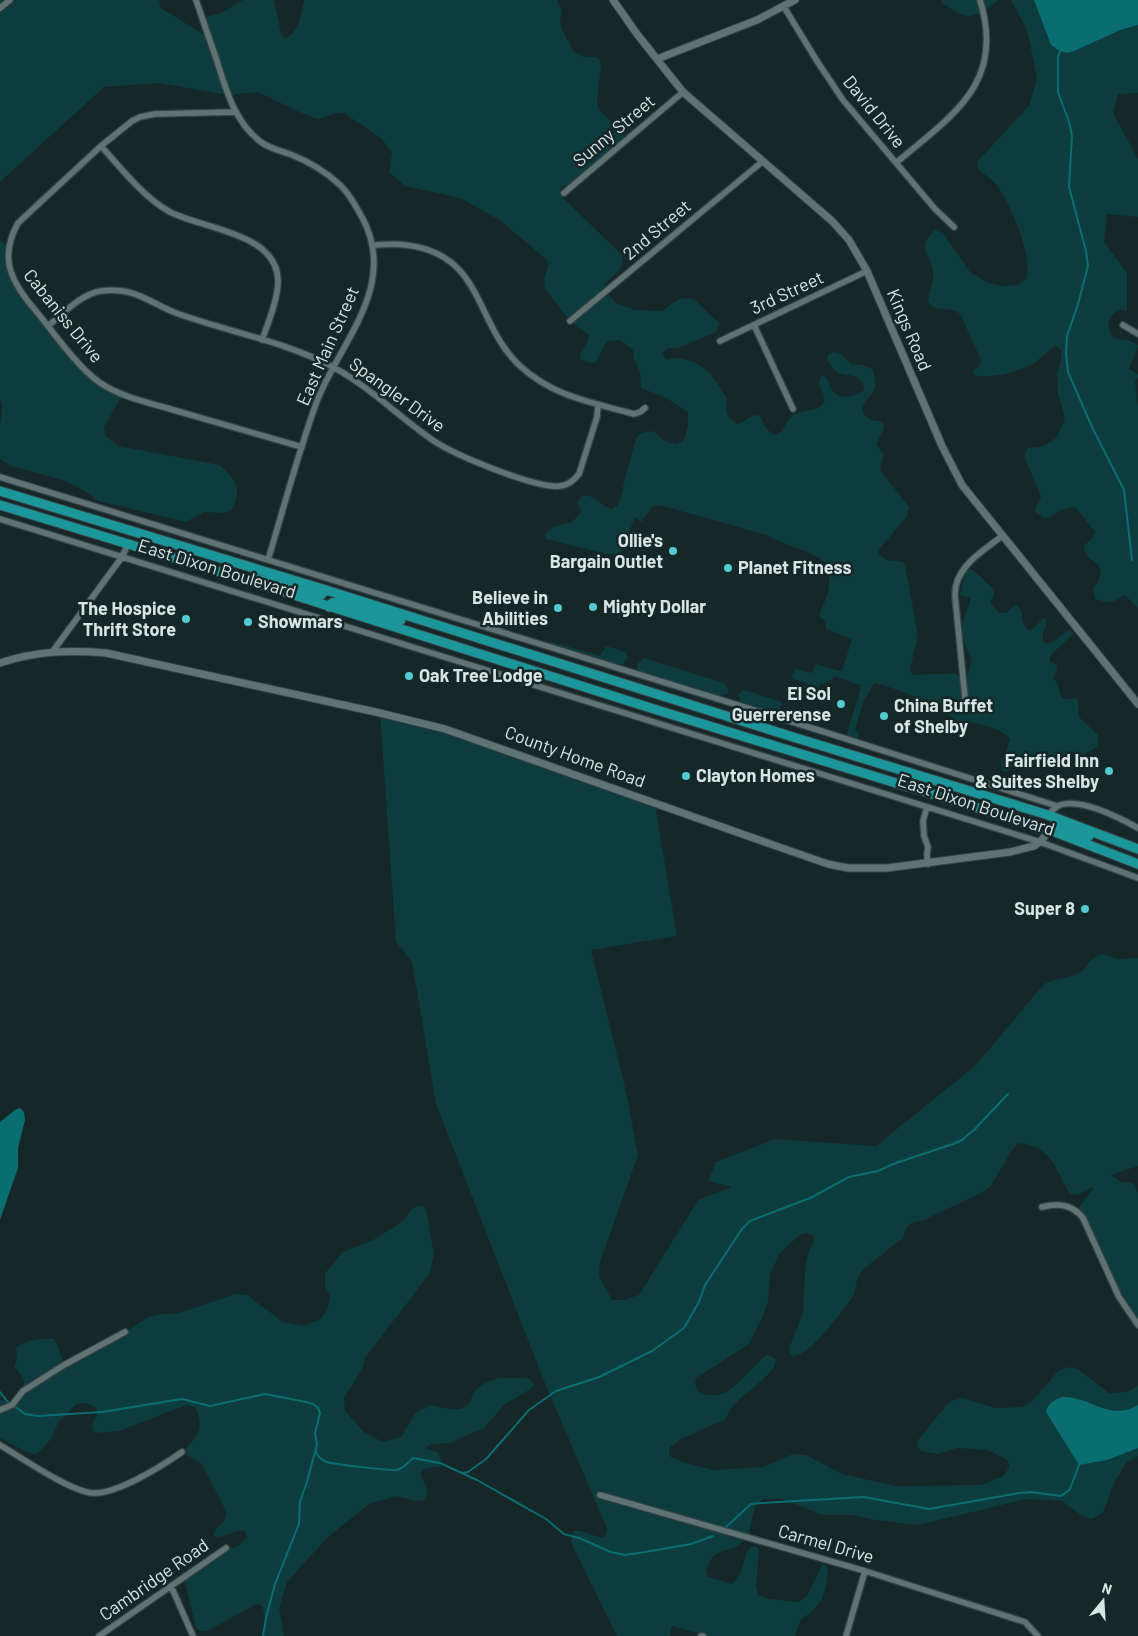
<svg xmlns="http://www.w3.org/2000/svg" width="1138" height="1636" font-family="Barlow,sans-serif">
<rect width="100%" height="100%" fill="#152727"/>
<path fill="#0c3c3e" d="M0 0H159L161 8 208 37 202 18 221 13 243 0H274L281 34 285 38C300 32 301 14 304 0H557L562 11 560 21 561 27 573 51 584 57H596L600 60 601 65 597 100 598 108 628 139 574 184 562 186 560 191 561 196 623 256C623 272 616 274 604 284V288L616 303 635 310 662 311 679 299 689 298 696 301 719 323 716 332 679 348H668L662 353 667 360C673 357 680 358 687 360 708 365 715 380 727 398 727 409 724 417 737 424 748 422 749 414 759 415 765 424 765 431 776 435 785 431 786 419 795 414 803 410 820 412 824 402 827 392 813 385 822 376L826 377C828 381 829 384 831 388 837 401 855 397 864 390L863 382C848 368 838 383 827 359L829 354 834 352C849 354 846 369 861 364L872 369C874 375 877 382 875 388 873 396 859 403 863 412 871 430 897 409 876 444L884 454 880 470 909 507 907 516 878 551C881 562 893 560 903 562L905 565 918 635 910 670 911 673 914 675 954 673 961 677 967 676C977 653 964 652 962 634 961 622 967 610 971 599L970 597 961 596 960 593 966 572 970 569 976 572 994 590V596L991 600V604L1000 613H1006L1015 605C1027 610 1018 625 1030 631L1035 627 1042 619H1046C1048 626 1043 629 1043 636 1042 654 1064 633 1068 630L1072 631V635L1050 656V662L1057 665V668L1053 678C1055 681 1057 682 1058 685 1060 691 1058 697 1066 699 1070 700 1073 697 1078 699V713L1080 718 1099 736 1097 747 1082 755 1069 751C1055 779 1038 753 1018 755L1010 770 1005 772 1002 769 1001 765 1010 739C1003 730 985 725 974 723 968 722 963 723 957 722 953 719 950 715 945 712 928 701 895 688 875 683L872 685 871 689 864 700 855 730 859 733 858 737 855 739 848 737 847 733 860 691V685L834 676 833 679 823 684H820L818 692 808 684 791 678 795 669 812 673 816 664 840 671 842 670 852 639 826 629V622L819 616C822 606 828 596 829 587 829 582 829 567 826 564 815 551 782 545 767 535L659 505 652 507 641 522 635 517 620 555 616 556 546 539 545 536C546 533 547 531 549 530 559 522 567 528 578 516 583 511 581 509 577 503L582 496C593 493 599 504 611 509L617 506 621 498 625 477 636 439 639 434C659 428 652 433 665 441 668 443 674 443 677 444L684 440 688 425V412L666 398 641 388 640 373 634 358 633 350 620 340 607 341 596 362C589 364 585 363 580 358 580 349 589 344 589 335L570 321 545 289 544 279 548 266 547 260 501 221 460 198 405 186 389 172 392 153 382 139 344 113H334L328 116 318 119 299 112 258 92 228 95 159 83 104 87 0 182Z
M941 0H999C971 18 972 23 942 3Z
M1011 0H1138V93L1118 94 1113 113 1138 159V217L1107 214 1104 242 1127 273V311C1113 306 1102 325 1113 336 1118 340 1122 339 1128 340 1131 341 1135 344 1138 346L1129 369 1138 374V378L1135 381 1138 406V608L1125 595C1111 604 1110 603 1095 599L1093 589C1114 559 1085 567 1084 545L1091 540 1095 532 1076 508C1061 505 1057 517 1044 518L1036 513 1035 509 1041 497 1024 456 1028 448 1044 446 1056 438 1065 419 1058 393 1057 376 1061 360V351L1058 347 1056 346C1046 351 1040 360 1031 365 1021 371 984 380 974 375L973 371 979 366 981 360 960 314C949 305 933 314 928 300 930 291 934 281 933 273 932 253 913 250 935 230L943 233 970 272 988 283 1002 286 1018 285 1027 278C1031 252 1011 205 996 184 991 178 983 174 978 169L977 162 1029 106 1037 78 1027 30Z
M0 240 7 246 11 277 90 374 123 394 104 427 105 435 118 446 220 465C238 482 242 488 231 511L223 513 204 512 186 522 98 501 83 490 63 480 11 466 0 459C0 448 0 436 0 425 1 416 4 408 0 400Z
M549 641 600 656 606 646 626 652 628 658 623 664 616 665 552 645Z
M644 658 724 683 729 690 727 694 720 696 642 673 637 668V664Z
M744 690 782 702 780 709 801 715 803 711 801 719 798 720 741 702 738 695 739 693Z
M380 713 414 720 655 804 677 936 591 950 626 1091 638 1155 600 1262 599 1276 612 1300H624L639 1295 698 1200 732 1187 708 1181 716 1162 775 1139 876 1146 976 1065 1044 984C1056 978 1066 979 1077 974 1084 971 1088 962 1094 958 1106 949 1108 959 1119 959 1125 960 1131 957 1138 958V1166L1111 1175 1121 1182 1133 1183 1138 1193V1325L1119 1297 1077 1210 1094 1187C1085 1189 1078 1199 1069 1193 1055 1168 1051 1146 1019 1143L1012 1150 991 1186 981 1193 924 1220 911 1223 907 1227 903 1238 862 1270 857 1280 855 1291 851 1300C839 1314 811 1355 793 1356L790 1353 789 1348 803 1313 805 1270 808 1254 814 1240 813 1235 808 1233 801 1234 780 1253 770 1274 768 1302 763 1316 749 1344 696 1378C691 1396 714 1399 726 1392 737 1386 755 1365 766 1355L771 1356 776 1360C775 1379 733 1395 726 1419L681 1439 669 1448V1456L682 1462 713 1470 763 1467 793 1454 806 1455 842 1474 896 1486 981 1485 1003 1476 1009 1468V1464L1007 1460 988 1450 957 1448 938 1454 921 1451 917 1445 918 1440 950 1401 963 1398 995 1408 1022 1407 1032 1401 1058 1371 1069 1367 1078 1369 1109 1393 1127 1392 1138 1386V1456L1126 1463 1114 1483 1103 1513 1091 1519 1082 1516 1062 1501 1026 1499 918 1525 876 1520 853 1515H823L782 1499H764L755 1506 748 1538 734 1548 723 1551 713 1556 706 1569 708 1577 732 1584C747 1572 741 1551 754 1546L758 1547 759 1551 756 1585 758 1595 769 1599 799 1602 807 1596 822 1565H825C829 1570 828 1574 827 1580 824 1600 818 1609 801 1619L795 1636H708L672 1626 670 1636H617L571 1543 573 1531C583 1529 593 1537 603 1537L607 1532V1528L544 1381 436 1104 412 962 396 942Z
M417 1206H422L426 1209 434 1254 430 1273 365 1358 362 1369 344 1398 345 1411 365 1433 383 1442 401 1437 415 1414 430 1405C440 1407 456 1412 465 1407 471 1404 471 1396 475 1391 488 1376 512 1376 530 1379L534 1384 532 1388 504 1405 484 1428 450 1443 432 1444 425 1448 439 1453 442 1466 423 1469 421 1473C422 1484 433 1489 424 1500L416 1501 397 1496 369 1504 327 1538 287 1582 279 1608 284 1636H263C265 1625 266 1616 262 1606L257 1604 207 1631H201L196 1628 184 1578 226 1548C236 1549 241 1545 247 1537L245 1531C234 1529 226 1538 215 1537L213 1534C218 1525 227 1522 226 1511L202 1464 182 1452C198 1436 205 1429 195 1407L186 1405 119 1431 95 1433 92 1428 93 1422 98 1414 96 1408 86 1403 77 1404 59 1421 51 1439 36 1455 26 1452 0 1438V1400L14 1403C26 1388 29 1382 14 1366L17 1359 16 1348C23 1340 43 1338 54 1339L57 1344 64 1365 125 1332 149 1317 161 1314 179 1313 236 1294 247 1295 283 1322 304 1326 321 1319 328 1308 330 1296 325 1286V1273L343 1252 373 1240 402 1222 411 1210Z"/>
<path fill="#086e72" d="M1034 0H1138V25L1120 30 1074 51 1067 53 1060 51 1051 45Z
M20 1108 24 1112 25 1120 18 1148V1168L0 1220V1122L15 1110Z
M1062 1397C1090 1396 1110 1422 1138 1405V1448L1107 1460 1079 1465 1046 1412C1048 1403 1054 1400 1062 1397Z"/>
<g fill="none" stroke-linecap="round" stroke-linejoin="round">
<path stroke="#086e72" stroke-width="2" d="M1060 51 1058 57V92L1069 122 1072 136 1069 187 1086 251 1088 266 1078 304 1067 336 1066 354 1068 372 1092 427 1124 490 1132 560
M0 1392 7 1401 25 1414 38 1416 102 1412 182 1399 210 1406 265 1394 306 1402 313 1404 318 1408 320 1413 315 1433 317 1445 306 1485 300 1501 299 1524 275 1584 266 1618 263 1636
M316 1451C317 1456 322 1460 327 1462 332 1464 392 1471 397 1470 404 1468 408 1463 413 1458L440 1463 477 1480 546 1519 564 1534 579 1538 611 1552 625 1555 645 1552 691 1544 713 1536
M462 1473 468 1472 486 1459 529 1410 556 1391 599 1377 652 1351 684 1328 699 1302 705 1285 742 1229 750 1221 810 1198 849 1177 878 1171 893 1164 953 1144 962 1140 974 1130 1008 1094
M726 1527 751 1504 761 1503 864 1497 929 1509 1019 1493 1031 1492 1060 1496 1064 1494 1070 1489 1079 1465"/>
<g stroke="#364243" stroke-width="8">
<path id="minor" d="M196 0C203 20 210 41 217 61 226 90 235 123 261 142 270 149 282 151 292 155 310 162 326 172 340 185 350 194 356 207 363 219 398 287 340 342 317 401 298 453 284 507 268 560
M784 7 817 61 843 100 935 209 954 227
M0 8 10 0
M235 112 155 114 140 117 132 121 101 146 18 223C0 256 9 278 31 305 51 328 74 364 99 382 122 398 151 403 177 411 219 423 261 435 302 447
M101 146C122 169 143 197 170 212 203 229 278 233 278 281 278 299 268 323 262 340
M896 163C952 115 1006 84 980 0
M564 193 683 92
M372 245C383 245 394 243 406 245 484 254 474 323 520 366 554 397 591 402 634 414L640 412 645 408
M570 321 763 161
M754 325 793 409
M1123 325 1138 334
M48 326C64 313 81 294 101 291 110 290 119 290 128 292 145 296 160 307 176 313 228 332 284 341 333 367 370 387 399 417 434 441 455 455 536 489 560 486 569 485 574 480 579 474L597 417 598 405
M720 341 867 271
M0 477 815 729 1057 806
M0 519 1040 842 1138 878
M53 651 122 557 128 544
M966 708 955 596C954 567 982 552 1002 536
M927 807 923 821 924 836 928 847 927 854 928 864
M1048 815C1052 811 1055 807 1060 805 1081 798 1120 818 1138 828
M1042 1207C1058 1203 1072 1204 1083 1218L1119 1297 1138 1325
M0 1410 12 1405 23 1391 64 1365 125 1332
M0 1445C22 1458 68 1490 92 1493 116 1495 162 1466 182 1452
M600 1495 865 1571 1025 1622 1038 1636
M171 1586 193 1636
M99 1636 226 1548
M701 1636H703
M846 1636 865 1571"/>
</g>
<g stroke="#364243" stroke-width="9">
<path id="tertiary" d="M613 0 637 34 683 92 832 221 849 240 867 271 942 446 962 485 1138 704
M657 59 757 20 795 0
M0 663C35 651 69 650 106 653L380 713 445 729 776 846 828 864 848 868H887L1010 852 1034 846 1040 842 1050 830"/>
</g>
<g stroke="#364243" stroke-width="11">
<path id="trunk" d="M0 491 326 590 793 737 1048 815 1138 849
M0 505 253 582 657 710 1050 830 1138 864
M258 579 317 595H321L326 590
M329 607 332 603 337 602 401 620
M1050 830 1054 827H1060L1089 836"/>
</g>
<use href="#minor" stroke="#5f7373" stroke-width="5.5"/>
<use href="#tertiary" stroke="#5f7373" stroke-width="7"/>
<use href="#trunk" stroke="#1b979c" stroke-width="9"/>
</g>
<g fill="#51ccd2" stroke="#152727" stroke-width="2">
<circle cx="673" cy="551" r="5"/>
<circle cx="728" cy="568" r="5"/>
<circle cx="593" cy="607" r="5"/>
<circle cx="558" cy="608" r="5"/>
<circle cx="186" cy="619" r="5"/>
<circle cx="248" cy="622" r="5"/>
<circle cx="409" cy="676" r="5"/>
<circle cx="841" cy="704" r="5"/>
<circle cx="884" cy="716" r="5"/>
<circle cx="1109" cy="771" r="5"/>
<circle cx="686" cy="776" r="5"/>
<circle cx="1085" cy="909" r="5"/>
</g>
<g text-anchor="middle" stroke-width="5" stroke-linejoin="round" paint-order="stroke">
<g font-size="18" fill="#d9e4e4" stroke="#152727">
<text transform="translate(874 112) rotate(51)" y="6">David Drive</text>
<text transform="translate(614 131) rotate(-40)" y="6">Sunny Street</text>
<text transform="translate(657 230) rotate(-40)" y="6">2nd Street</text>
<text transform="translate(787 293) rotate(-25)" y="6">3rd Street</text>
<text transform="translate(63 316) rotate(51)" y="6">Cabaniss Drive</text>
<text transform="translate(909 330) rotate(67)" y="6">Kings Road</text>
<text transform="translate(328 346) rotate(-66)" y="6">East Main Street</text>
<text transform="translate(397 395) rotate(36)" y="6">Spangler Drive</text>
<text transform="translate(217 569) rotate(17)" y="6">East Dixon Boulevard</text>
<text transform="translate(575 757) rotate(20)" y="6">County Home Road</text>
<text transform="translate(976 805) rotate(18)" y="6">East Dixon Boulevard</text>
<text transform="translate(826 1544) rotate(16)" y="6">Carmel Drive</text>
<text transform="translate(154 1580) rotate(-35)" y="6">Cambridge Road</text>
</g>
<g font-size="18" font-weight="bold" fill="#d9e4e4" stroke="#152727" text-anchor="end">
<text x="663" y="547">Ollie's<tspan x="663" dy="21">Bargain Outlet</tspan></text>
<text x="738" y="574" text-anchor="start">Planet Fitness</text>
<text x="548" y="604">Believe in<tspan x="548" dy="21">Abilities</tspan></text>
<text x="603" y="613" text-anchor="start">Mighty Dollar</text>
<text x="176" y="615">The Hospice<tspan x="176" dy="21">Thrift Store</tspan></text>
<text x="258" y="628" text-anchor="start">Showmars</text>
<text x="419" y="682" text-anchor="start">Oak Tree Lodge</text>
<text x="831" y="700">El Sol<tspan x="831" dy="21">Guerrerense</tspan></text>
<text x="894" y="712" text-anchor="start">China Buffet<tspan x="894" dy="21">of Shelby</tspan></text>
<text x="1099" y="767">Fairfield Inn<tspan x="1099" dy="21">&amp; Suites Shelby</tspan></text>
<text x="696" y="782" text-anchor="start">Clayton Homes</text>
<text x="1075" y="915">Super 8</text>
</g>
</g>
<g transform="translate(1103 1601) rotate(18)" stroke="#152727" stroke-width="4" paint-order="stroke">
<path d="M0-4L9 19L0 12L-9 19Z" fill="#d9e4e4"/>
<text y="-8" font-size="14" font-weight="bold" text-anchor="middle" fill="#d9e4e4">N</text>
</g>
</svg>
